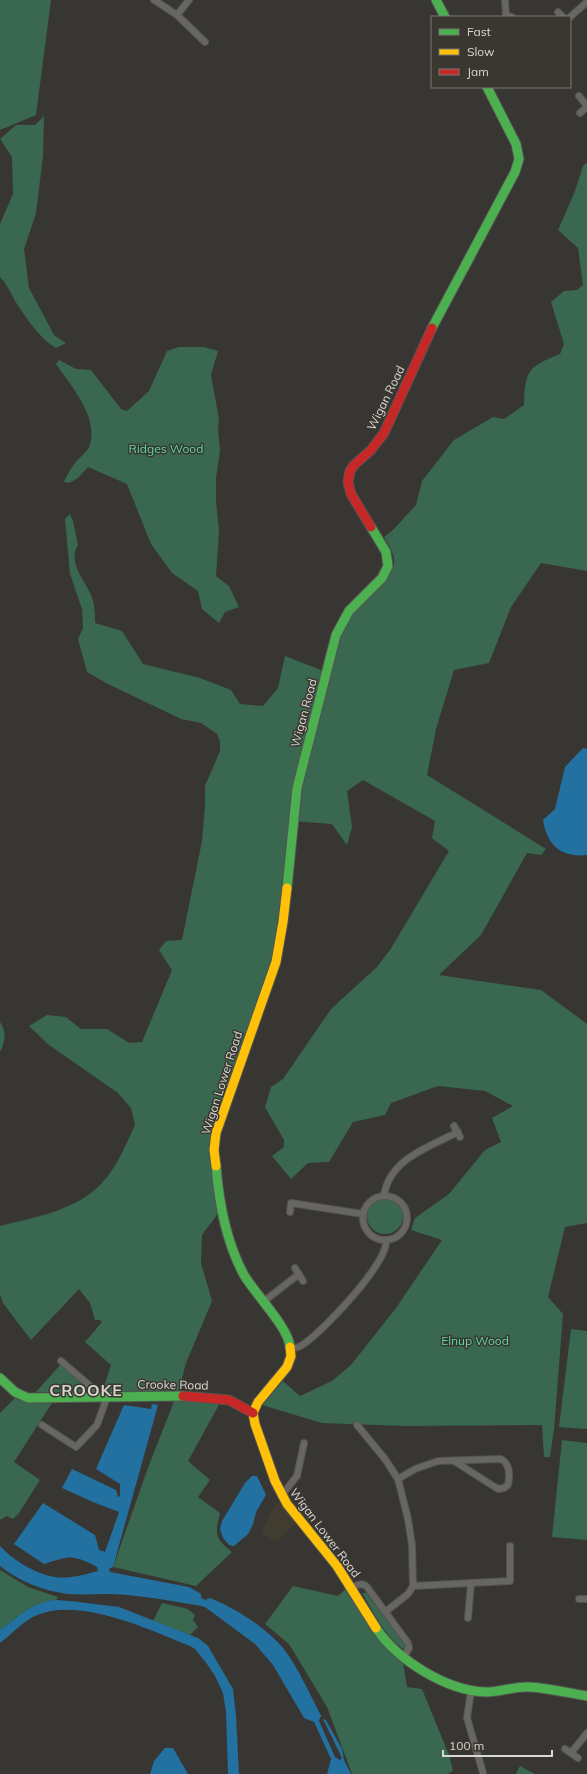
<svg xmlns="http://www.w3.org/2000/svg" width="587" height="1774" font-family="Mulish,sans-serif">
<rect width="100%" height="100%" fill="#383633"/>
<path fill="#413c30" d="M278 1502 297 1522 277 1540 274 1541 262 1533 271 1511Z"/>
<path fill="#396750" d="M0 0H51L36 115 0 130Z
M44 116 43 156 36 213 24 249 29 288 54 335 66 343 56 348C40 339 27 319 17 304 11 295 8 285 0 277V224L13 194 12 157 0 139 16 125H35Z
M587 162V571L541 563 511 607 489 663 454 670 436 729 427 775 546 849 541 855 527 853 481 935 439 975 541 990 587 1024V1223L565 1227 548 1297 563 1314 554 1429 550 1457H544L542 1425 405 1426 322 1423 262 1405 283 1381 300 1396 332 1381 351 1365 396 1308 442 1240 411 1230 415 1218 449 1194 485 1150 501 1142 492 1118 513 1106 485 1091 438 1086 391 1103 385 1115 353 1122 329 1162 308 1163 291 1179 272 1156 284 1147V1140L265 1107 271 1087 283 1079 331 1009 376 968 390 950 449 851 432 838 435 821 363 780 347 791 352 827 347 845 332 824 291 821 278 943 212 1142 219 1212 202 1235 201 1263 212 1301 186 1363 178 1393 117 1392 103 1390 111 1365 85 1342 102 1322 100 1320H95L90 1303 79 1289 31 1340 3 1303 0 1294V1226C37 1217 83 1209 107 1177 119 1162 127 1142 135 1125L131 1108 118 1093 49 1045 29 1026 47 1015 66 1017 81 1029H107L129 1043 142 1042 172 970 159 950 166 941 182 940 202 841 205 805V786L220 751V741L217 734 201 723 181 719 108 684 87 672 78 639 83 628 82 609 70 574 65 519 70 514 73 521 78 545C66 565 89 583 93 601 95 608 95 616 95 623L122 631 143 664 200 678 231 690 240 704 263 706 278 688 285 656 331 674C335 656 336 630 348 615 360 600 396 580 394 559 393 551 388 544 384 537L393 530 416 505 422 481 454 440 493 417 504 419 524 405C525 370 528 367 560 354L564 344 551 302 564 291 577 290 583 285 578 248 558 230 575 191 583 166Z
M179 347H204L218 351 211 375 219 419 218 429 220 451 216 478V501L219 531 216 576 229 586 239 607 225 612 219 623 202 609 198 591 172 573 151 544 127 484 88 467 78 478 69 483 64 482C68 474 71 467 77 461 81 456 87 452 89 447 100 418 71 386 56 364L59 360 76 369 91 370 121 409 127 411 149 391 167 351Z
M0 1022C7 1032 5 1042 0 1052Z
M367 1216a18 18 0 1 1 36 0a18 18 0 1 1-36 0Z
M571 1329 587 1331V1429L559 1427Z
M61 1364 95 1393 36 1392Z
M15 1398 29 1402 52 1403 14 1462 40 1480 19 1513 13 1519 7 1516 0 1520V1413Z
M175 1399 220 1403 188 1461 210 1480 198 1497 220 1513C215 1533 214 1538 232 1552L196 1586 113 1567 149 1465Z
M562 1440 587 1443V1540L552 1537Z
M0 1570 28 1587 58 1597 56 1600C33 1601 17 1618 0 1630Z
M293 1586 338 1596 347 1588C363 1614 377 1646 403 1663L407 1687 422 1689 449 1755 453 1771 447 1774H352L327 1707 289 1644 265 1624Z
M362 1593H367L369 1595 404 1642 405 1650C385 1637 374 1613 362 1593Z
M162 1603 188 1609 195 1615 193 1620 198 1627 190 1635 153 1621Z
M520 1766 535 1774H516Z"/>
<path fill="#2371a0" d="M583 748 587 749V855C561 858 547 845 543 820L555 809 565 767Z
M152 1404 158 1405 113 1567 109 1569 110 1572 189 1587 201 1594V1598L205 1600 210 1598C233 1607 267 1628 283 1648 299 1668 309 1694 322 1717H320L319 1721 335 1757 340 1760 342 1758 323 1719 326 1720 342 1749 344 1760 351 1774H327L331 1759 314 1722 304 1718 273 1665 255 1644 205 1607C196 1604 187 1604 178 1602 155 1598 134 1595 111 1594 96 1594 82 1595 68 1594 43 1591 19 1581 0 1566V1546C17 1564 46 1581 71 1577 80 1576 90 1573 98 1571L97 1567C72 1554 70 1556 44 1564L14 1544 43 1503 95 1535 99 1550 105 1552 119 1512 93 1502 62 1488 72 1469 116 1490 118 1497 120 1496V1484L96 1469 124 1405 151 1409Z
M252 1476H257L266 1495 256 1512 253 1524 248 1534 234 1546 229 1545 223 1538 220 1529 222 1521 245 1483Z
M56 1600 70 1601 119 1607 190 1635 198 1638 208 1646 233 1689 236 1716 239 1774H228L226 1712 223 1693 215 1676 207 1664 195 1649 190 1646C149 1629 79 1597 37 1615 23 1621 12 1634 0 1643V1630C17 1618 33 1601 56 1600Z
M165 1748H173L188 1774H150L154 1761Z"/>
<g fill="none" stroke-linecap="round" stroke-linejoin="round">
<g stroke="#545350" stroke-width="8">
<path id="street" d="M154 0 177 15 205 42
M505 0 506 15 512 17
M558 12 563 17
M177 15 189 0
M570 17 587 2
M579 96 587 106
M580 113 587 107
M454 1126 460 1137
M384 1196C389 1159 429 1147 458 1132
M363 1218a22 22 0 1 1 44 0a22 22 0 1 1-44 0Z
M290 1212 291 1203 363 1214
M295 1268 303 1281
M263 1302 299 1274
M291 1349C296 1348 301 1347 305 1343 324 1330 389 1262 386 1240
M61 1361 103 1397
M42 1425 76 1447 97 1425 107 1397
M357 1425 385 1459 398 1479 408 1519 412 1545 413 1586 408 1594 385 1612
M398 1479 415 1469 438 1461 501 1459C510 1464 510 1475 508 1485L504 1488 498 1489 454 1461
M281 1496 297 1476 304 1443
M413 1586 510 1581V1546
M351 1588C357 1585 362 1582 367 1587L408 1643 409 1648 404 1657
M579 1599H587
M468 1618 471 1583
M471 1691 467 1718 483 1773
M565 1749 578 1758
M571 1753 587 1733"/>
</g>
<g stroke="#545350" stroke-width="11">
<path id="fast" d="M436 0 445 17
M432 328 515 172 519 159 516 144 487 87
M287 888 297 788 336 635 349 611 382 578 388 566 386 552 371 527
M216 1166C219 1204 226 1242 244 1275 255 1294 289 1328 290 1347
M0 1378 15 1392 28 1398 183 1396
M376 1628C397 1660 447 1691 486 1692 501 1692 515 1686 529 1687 548 1688 568 1693 587 1696"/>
</g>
<g stroke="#545350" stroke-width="11">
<path id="slow" d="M216 1166 214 1150 216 1133 276 962 283 922 287 888
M290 1347 291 1356 287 1367 258 1402 253 1413 255 1424 275 1481 287 1504 337 1566 376 1628"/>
</g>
<g stroke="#545350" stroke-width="11">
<path id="jam" d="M371 527 351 494 348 482 350 471 354 465 371 450 384 433 432 328
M183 1396 229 1400 253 1413"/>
</g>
<use href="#street" stroke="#676663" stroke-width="6"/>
<use href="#fast" stroke="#4caf50" stroke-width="9"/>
<use href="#slow" stroke="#ffc107" stroke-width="9"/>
<use href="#jam" stroke="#c62828" stroke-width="9"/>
</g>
<g text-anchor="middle" stroke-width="3" stroke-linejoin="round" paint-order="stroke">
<g font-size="12" fill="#dad8d4" stroke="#3a3731">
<text transform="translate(386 398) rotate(-64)" y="4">Wigan Road</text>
<text transform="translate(304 713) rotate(-75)" y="4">Wigan Road</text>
<text transform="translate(222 1083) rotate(-72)" y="4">Wigan Lower Road</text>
<text transform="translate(173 1385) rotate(1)" y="4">Crooke Road</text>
<text transform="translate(325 1533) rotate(53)" y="4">Wigan Lower Road</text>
</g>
<g font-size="12" fill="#59dba2" stroke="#3a3731">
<text x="166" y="453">Ridges Wood</text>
<text x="475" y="1345">Elnup Wood</text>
</g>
<g font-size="16" font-weight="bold" letter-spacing="1" fill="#d8d5cd" stroke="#3a3731">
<text x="86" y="1396">CROOKE</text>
</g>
</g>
<rect x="431" y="16" width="140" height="72" fill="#3a3731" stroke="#7a7772"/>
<rect x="439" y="29" width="20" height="6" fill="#4caf50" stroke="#7a7772"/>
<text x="467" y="36" font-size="12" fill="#dad8d4">Fast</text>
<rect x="439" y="49" width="20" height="6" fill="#ffc107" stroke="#7a7772"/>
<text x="467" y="56" font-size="12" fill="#dad8d4">Slow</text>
<rect x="439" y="69" width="20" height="6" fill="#c62828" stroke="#7a7772"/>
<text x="467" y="76" font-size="12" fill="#dad8d4">Jam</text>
<path d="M443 1750v6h109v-6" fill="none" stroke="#dad8d4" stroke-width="2"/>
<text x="449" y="1750" font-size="12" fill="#dad8d4" stroke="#3a3731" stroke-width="3" paint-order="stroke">100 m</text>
</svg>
